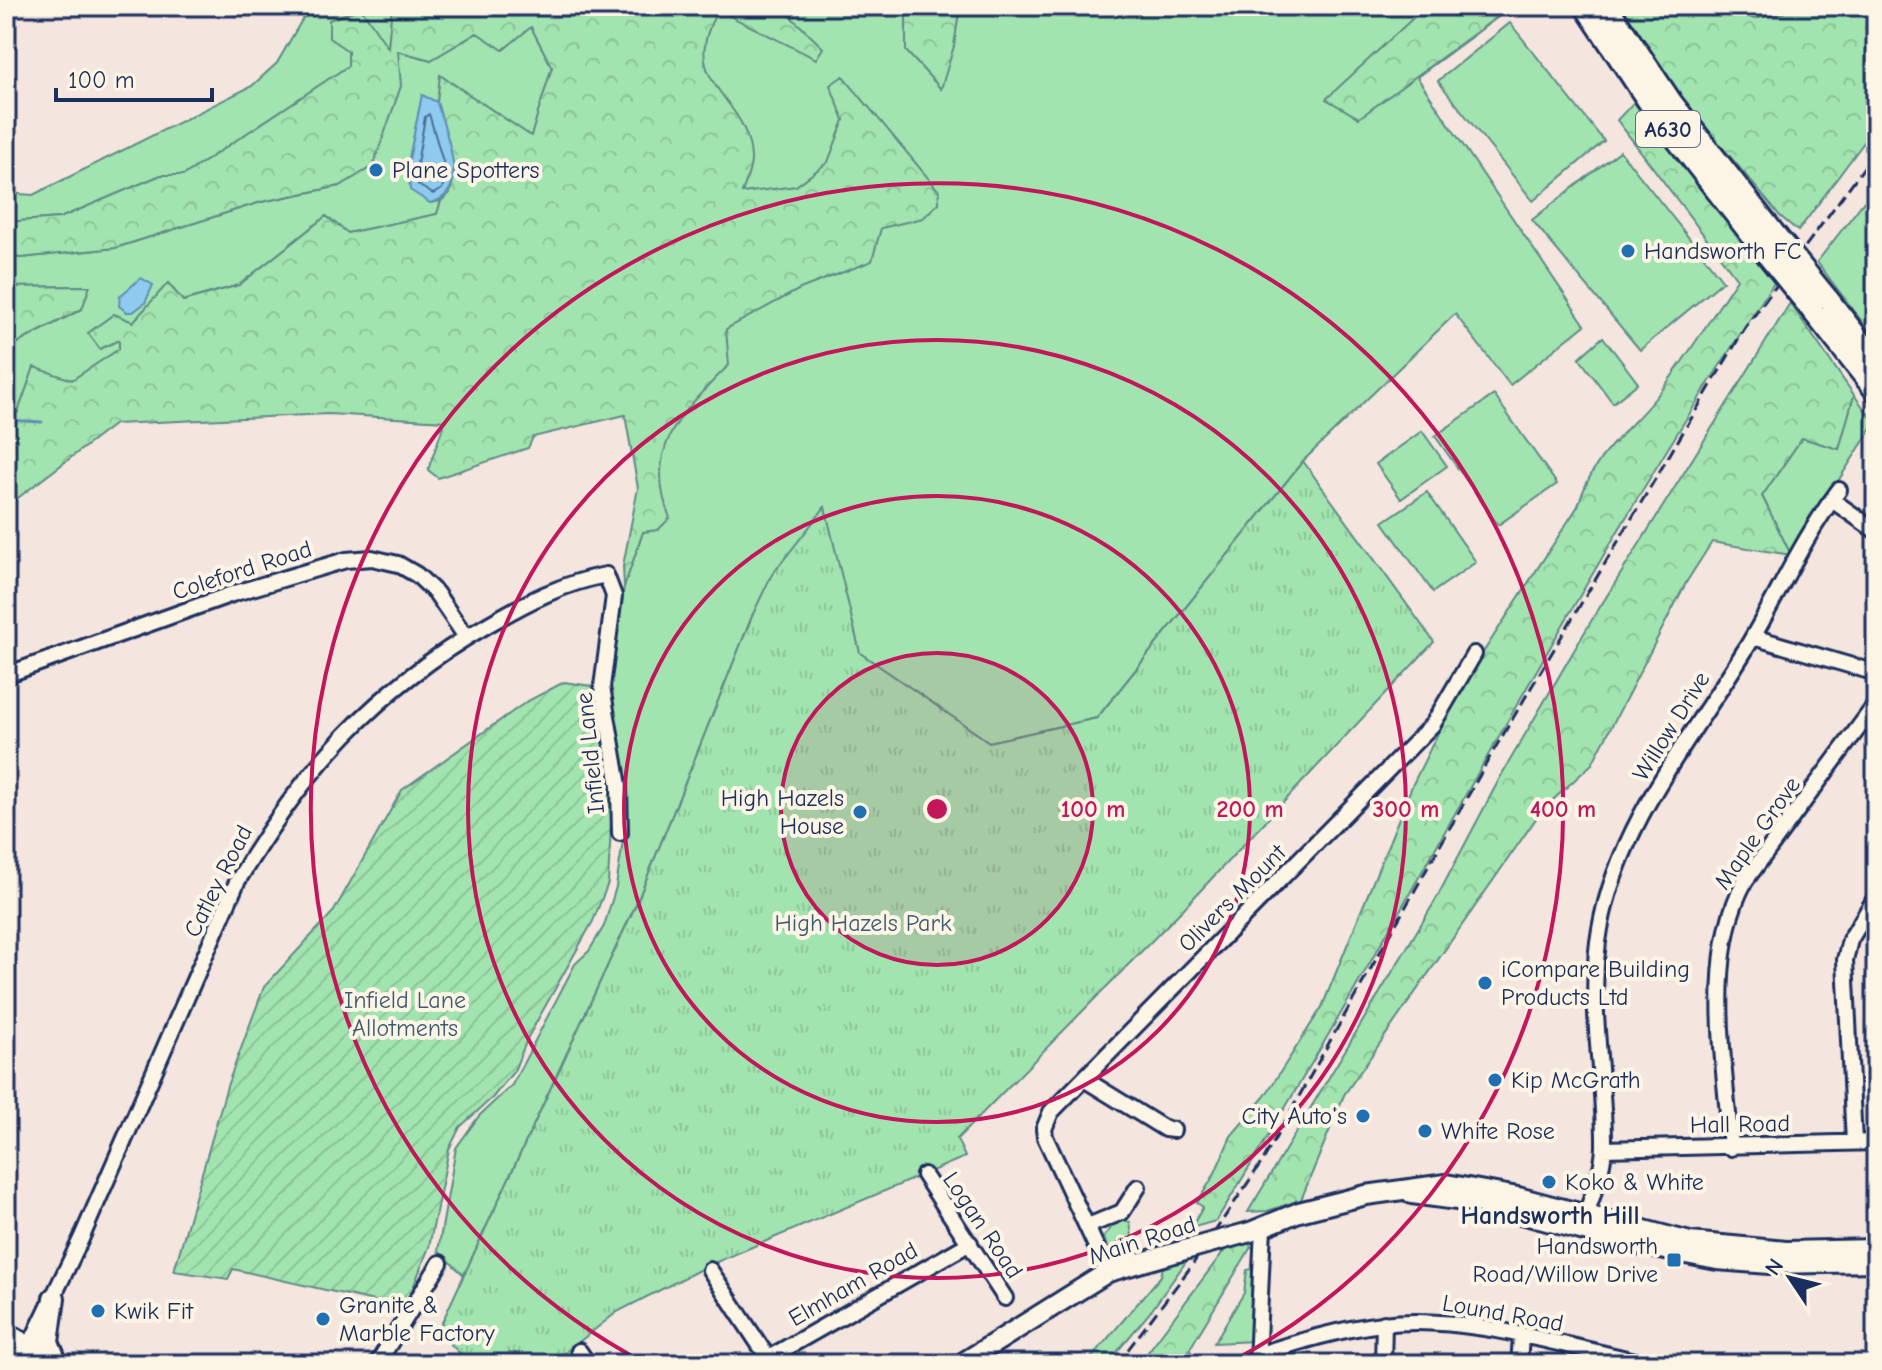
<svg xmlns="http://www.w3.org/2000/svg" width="1882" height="1370" font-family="'Comic Neue',sans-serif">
<defs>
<pattern id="forest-crowns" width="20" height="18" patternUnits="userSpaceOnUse" patternTransform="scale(2)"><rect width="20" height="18" fill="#a2e4af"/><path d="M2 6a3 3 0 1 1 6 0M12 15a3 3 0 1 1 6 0" fill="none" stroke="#8bc499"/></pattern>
<pattern id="park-tufts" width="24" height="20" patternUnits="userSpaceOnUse" patternTransform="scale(2)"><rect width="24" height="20" fill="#a2e4af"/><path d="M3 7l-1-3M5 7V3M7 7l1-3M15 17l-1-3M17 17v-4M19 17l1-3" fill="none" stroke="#8bc499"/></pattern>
<pattern id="garden-furrows" width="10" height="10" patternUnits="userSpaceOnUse" patternTransform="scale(2)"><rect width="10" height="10" fill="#a2e4af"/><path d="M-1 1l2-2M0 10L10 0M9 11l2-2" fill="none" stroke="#8bc499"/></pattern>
</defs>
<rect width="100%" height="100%" fill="#f4e5df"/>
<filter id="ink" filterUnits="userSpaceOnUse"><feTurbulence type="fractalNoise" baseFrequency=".0125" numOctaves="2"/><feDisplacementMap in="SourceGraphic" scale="16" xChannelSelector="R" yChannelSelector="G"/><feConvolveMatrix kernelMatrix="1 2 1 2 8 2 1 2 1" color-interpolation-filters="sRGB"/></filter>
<g filter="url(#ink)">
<path fill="#a2e4af" stroke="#5e8a86" stroke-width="2" d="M310 6H392L388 49 348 51 349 66 184 175H161L60 218 6 222V193L33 195 252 86 277 63Z
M701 6H1513L1417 77 1585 325 1510 385 1455 314 1303 461 1097 718 989 742 860 653 824 508 753 614 638 900 464 1275 438 1251 456 1148 479 1116 512 1085 575 964 589 951 604 926 616 887 625 828 608 687 624 587 643 532Z
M1510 23 1604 141 1533 201 1438 81Z
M531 27 552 67 531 137 441 76 437 102 422 96 408 164 430 203 441 201 437 214 347 233 326 216 239 285 183 301 168 283 120 339V349L72 380 34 368 18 412 6 419V349L82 309 89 286 6 287V256L21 258 115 248 261 202 340 186 397 51 431 60 477 33Z
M1620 151 1723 281 1640 350 1532 220Z
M1876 186V340L1817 262Z
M1603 337 1638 383 1613 403 1579 358Z
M1494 395 1557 484 1498 525 1435 436Z
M1854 395 1875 423 1791 555 1762 496 1802 438 1839 449Z
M1422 431 1447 466 1401 499 1376 464Z
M1427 492 1476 562 1433 592 1383 522Z
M1190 1256 1151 1311 1107 1364H1086L1161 1276 1164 1263Z
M1262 1267 1254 1341 1214 1343 1244 1293 1247 1270Z"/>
<path fill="url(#forest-crowns)" stroke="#5e8a86" stroke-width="2" d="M392 6H780L823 48 816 59 718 10C675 85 747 93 751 157 752 168 745 183 742 193L796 186 828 162 844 120 830 85 843 76 939 191V203L923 218 881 228 872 261 800 289 726 329 729 365C682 412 642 448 670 518L658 530 643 532 624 587 623 566 638 488 625 415 533 437 528 448 438 478 428 470 445 421 328 414 115 424 6 507V419L18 412 34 367 72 380 119 349V340L100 349 88 333 114 314 133 322 168 283 183 301 239 285 326 216 348 233 437 214 441 201 450 193 455 172 437 102 440 75 531 136 552 67 531 27 503 50 477 33 431 60 398 51 401 86 373 166 340 186 261 202 115 248 21 258 6 256V222L60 218 161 175H184L348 66V51L329 38V20L361 8 388 48Z
M906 6H960L954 46 941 89 906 51Z
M1426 6H1512L1359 118 1326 99Z
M1621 6H1728L1754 19 1813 6H1876V126L1798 231 1780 216 1665 79Z
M1634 102 1774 283C1571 585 1409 913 1216 1221L1191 1228 1203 1207 1197 1203 1214 1175 1231 1136 1265 1096 1322 1007 1412 786 1460 688 1578 506C1596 448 1626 436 1660 392 1688 356 1712 316 1737 279L1617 120Z
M90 286 82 309 6 349V287Z
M1790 303 1854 395 1839 449 1802 438 1762 496 1791 555 1712 542 1687 581 1592 764 1542 810 1344 1095 1301 1200 1267 1211 1248 1212 1435 901 1502 774 1590 623Z
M1249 1243 1251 1247 1189 1350 1200 1360 1197 1364H1139L1226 1248Z"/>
<path fill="url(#park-tufts)" stroke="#5e8a86" stroke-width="2" d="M1303 461 1434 642 1184 908 957 1139 965 1157 707 1266 617 1312 551 1364H470L438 1331 638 900 753 614 771 576 825 507 860 653 989 742 1097 718Z
M1118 1219 1130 1222 1133 1244 1108 1251 1104 1237Z"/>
<path fill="url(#garden-furrows)" stroke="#5e8a86" stroke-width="2" d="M564 682 598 687 613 787 608 883 593 921 528 1037 514 1071 493 1097 460 1127 449 1149 429 1247 405 1308 233 1269 228 1279 174 1271 227 1086 264 987 334 911 402 790 526 702Z"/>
<path fill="#8fcaef" stroke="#618cb5" stroke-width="2" d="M422 95 437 102C444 130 474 194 430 203L410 190 408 164Z
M141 278 153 285 145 303 133 312H127L119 306 120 296Z"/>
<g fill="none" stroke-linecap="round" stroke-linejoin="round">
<path stroke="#496d98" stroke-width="2" d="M429 114 446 172 442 189 433 194 418 185 417 164 425 117Z"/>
<path stroke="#618cb5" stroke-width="3" d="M6 420 42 422"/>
<g stroke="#1b2f5e" stroke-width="20">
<path id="minor" d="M1832 500 1876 531
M1753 637 1876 673
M6 675 232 594 346 560 372 558 398 564 417 575 436 593 466 637
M1084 1079 1165 1129 1173 1130
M1854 1142 1845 960 1850 940 1876 897
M1731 1148C1725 1065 1704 955 1745 881L1876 704
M1604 1149 1876 1142
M924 1175 1005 1298
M1583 1223C1591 1198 1603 1173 1604 1147 1605 1075 1587 1001 1600 929 1619 821 1695 734 1750 642 1780 591 1803 538 1839 490
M1088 1226 1122 1212 1138 1187
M710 1270 772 1364
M1108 1272 1045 1137 1044 1129 1051 1112 1433 724 1474 654
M29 1347 81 1239 237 882C303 770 375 689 489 624 527 602 563 583 606 575L614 596 602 687 619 786 620 833
M579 1351 588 1364
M1257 1355C1298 1342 1339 1329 1382 1324 1463 1313 1568 1347 1648 1364
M377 1364 440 1263
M758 1364 970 1243
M1257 1364 1263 1227
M1383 1364 1384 1323
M1519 1364 1521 1337"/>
</g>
<g stroke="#1b2f5e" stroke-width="24">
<path id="major" d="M1412 1194 1480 1203 1629 1243 1717 1260 1770 1264 1876 1262
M1250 1232 1299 1212 1366 1195 1446 1184 1518 1197 1690 1242 1786 1251 1876 1249
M961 1364 1108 1272 1188 1249"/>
</g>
<g stroke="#1b2f5e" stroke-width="26">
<path id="highway" d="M1585 6 1656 113 1760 246
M1607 6 1672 103 1773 232
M1827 298 1876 361
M1815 314 1876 391
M54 1298 48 1342 57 1364
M6 1334 58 1363
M6 1357 29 1347"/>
</g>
<use href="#minor" stroke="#fcf5e5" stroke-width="14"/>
<use href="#major" stroke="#fcf5e5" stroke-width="18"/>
<use href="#highway" stroke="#fcf5e5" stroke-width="20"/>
<path stroke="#1b2f5e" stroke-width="3" stroke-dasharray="12 6" stroke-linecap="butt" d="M1117 1364 1190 1268 1262 1162 1491 755 1745 328 1876 151"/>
<g stroke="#1b2f5e" stroke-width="24" stroke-linecap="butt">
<path id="major-bridge" d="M1188 1249 1250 1232"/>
</g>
<g stroke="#1b2f5e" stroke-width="26" stroke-linecap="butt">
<path id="highway-bridge" d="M1773 232 1827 298
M1760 246 1815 314"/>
</g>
<use href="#major-bridge" stroke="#fcf5e5" stroke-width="18"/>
<use href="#highway-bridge" stroke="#fcf5e5" stroke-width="20"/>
</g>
</g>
<circle cx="937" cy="809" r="156" fill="#c2185b" fill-opacity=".12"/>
<g fill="none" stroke="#c2185b" stroke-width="4">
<circle cx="937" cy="809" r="156"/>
<circle cx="937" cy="809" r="313"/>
<circle cx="937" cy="809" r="469"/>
<path d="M643 1362A626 626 0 1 1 1231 1362"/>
</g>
<g fill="#1f6fb2" stroke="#fcf5e5" stroke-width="3">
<circle cx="376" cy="170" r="8"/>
<circle cx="1628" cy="251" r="8"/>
<circle cx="860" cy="812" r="8"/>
<circle cx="1485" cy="983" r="8"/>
<circle cx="1495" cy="1080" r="8"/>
<circle cx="1363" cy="1116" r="8"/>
<circle cx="1425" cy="1131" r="8"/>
<circle cx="1549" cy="1182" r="8"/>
<rect x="1666" y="1252" width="16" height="16" rx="4"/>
<circle cx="98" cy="1311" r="8"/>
<circle cx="323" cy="1319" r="8"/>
</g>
<g text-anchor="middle" stroke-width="8" stroke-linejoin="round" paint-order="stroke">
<rect fill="#fcf5e5" stroke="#5e6a86" stroke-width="2" x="1636" y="111" width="64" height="36" rx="6"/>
<g font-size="22" font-weight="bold" fill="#1b2f5e">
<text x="1668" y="137">A630</text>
</g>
<g font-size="24" fill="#1b2f5e" stroke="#fcf5e5" text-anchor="start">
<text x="392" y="178">Plane Spotters</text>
<text x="1644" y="259">Handsworth FC</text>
<text x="844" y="806" text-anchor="end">High Hazels<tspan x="844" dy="28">House</tspan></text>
<text x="1501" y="977">iCompare Building<tspan x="1501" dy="28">Products Ltd</tspan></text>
<text x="1511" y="1088">Kip McGrath</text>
<text x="1347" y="1124" text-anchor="end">City Auto's</text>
<text x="1441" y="1139">White Rose</text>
<text x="1565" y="1190">Koko &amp; White</text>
<text x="1658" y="1254" text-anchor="end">Handsworth<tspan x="1658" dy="28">Road/Willow Drive</tspan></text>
<text x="339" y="1313">Granite &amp;<tspan x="339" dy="28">Marble Factory</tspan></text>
<text x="114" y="1319">Kwik Fit</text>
</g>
<g font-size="24" fill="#1b2f5e" stroke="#fcf5e5">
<text transform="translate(242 570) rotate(-18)" y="8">Coleford Road</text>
<text transform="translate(1671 726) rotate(-58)" y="8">Willow Drive</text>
<text transform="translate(590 753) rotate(-96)" y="8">Infield Lane</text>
<text transform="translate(1757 833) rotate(-55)" y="8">Maple Grove</text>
<text transform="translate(218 881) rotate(-63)" y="8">Catley Road</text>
<text transform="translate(1232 898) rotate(-45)" y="8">Olivers Mount</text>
<text transform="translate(1740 1124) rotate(-1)" y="8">Hall Road</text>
<text transform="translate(983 1225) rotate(56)" y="8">Logan Road</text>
<text transform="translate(1142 1240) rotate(-18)" y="8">Main Road</text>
<text transform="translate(853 1284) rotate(-30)" y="8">Elmham Road</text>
<text transform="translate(1503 1313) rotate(10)" y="8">Lound Road</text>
</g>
<g font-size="24" fill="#3d5c72" stroke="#fcf5e5">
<text x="863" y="931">High Hazels Park</text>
<text x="405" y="1008">Infield Lane<tspan x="405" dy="28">Allotments</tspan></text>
</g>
<g font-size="26" font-weight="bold" fill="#1b2f5e" stroke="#fcf5e5">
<text x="1550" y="1224">Handsworth Hill</text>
</g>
</g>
<circle cx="937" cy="809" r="12" fill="#c2185b" stroke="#fcf5e5" stroke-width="4"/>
<g font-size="24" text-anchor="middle" font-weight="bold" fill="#c2185b" stroke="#fcf5e5" stroke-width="8" stroke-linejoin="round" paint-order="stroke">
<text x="1093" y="817">100 m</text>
<text x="1250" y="817">200 m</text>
<text x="1406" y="817">300 m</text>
<text x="1563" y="817">400 m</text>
</g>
<rect width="1882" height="1370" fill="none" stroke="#fcf5e5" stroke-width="32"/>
<rect x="16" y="16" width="1850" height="1338" fill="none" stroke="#1b2f5e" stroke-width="3" filter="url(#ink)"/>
<g transform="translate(1790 1278) rotate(305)" stroke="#fcf5e5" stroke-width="6" paint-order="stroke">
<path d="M0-6L14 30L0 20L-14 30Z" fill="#1b2f5e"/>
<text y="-12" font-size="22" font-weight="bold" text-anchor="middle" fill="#1b2f5e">N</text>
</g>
<path d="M56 88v12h156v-12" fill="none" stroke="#1b2f5e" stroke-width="4"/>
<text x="68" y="88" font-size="24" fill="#1b2f5e" stroke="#fcf5e5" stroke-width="6" paint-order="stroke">100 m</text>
</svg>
